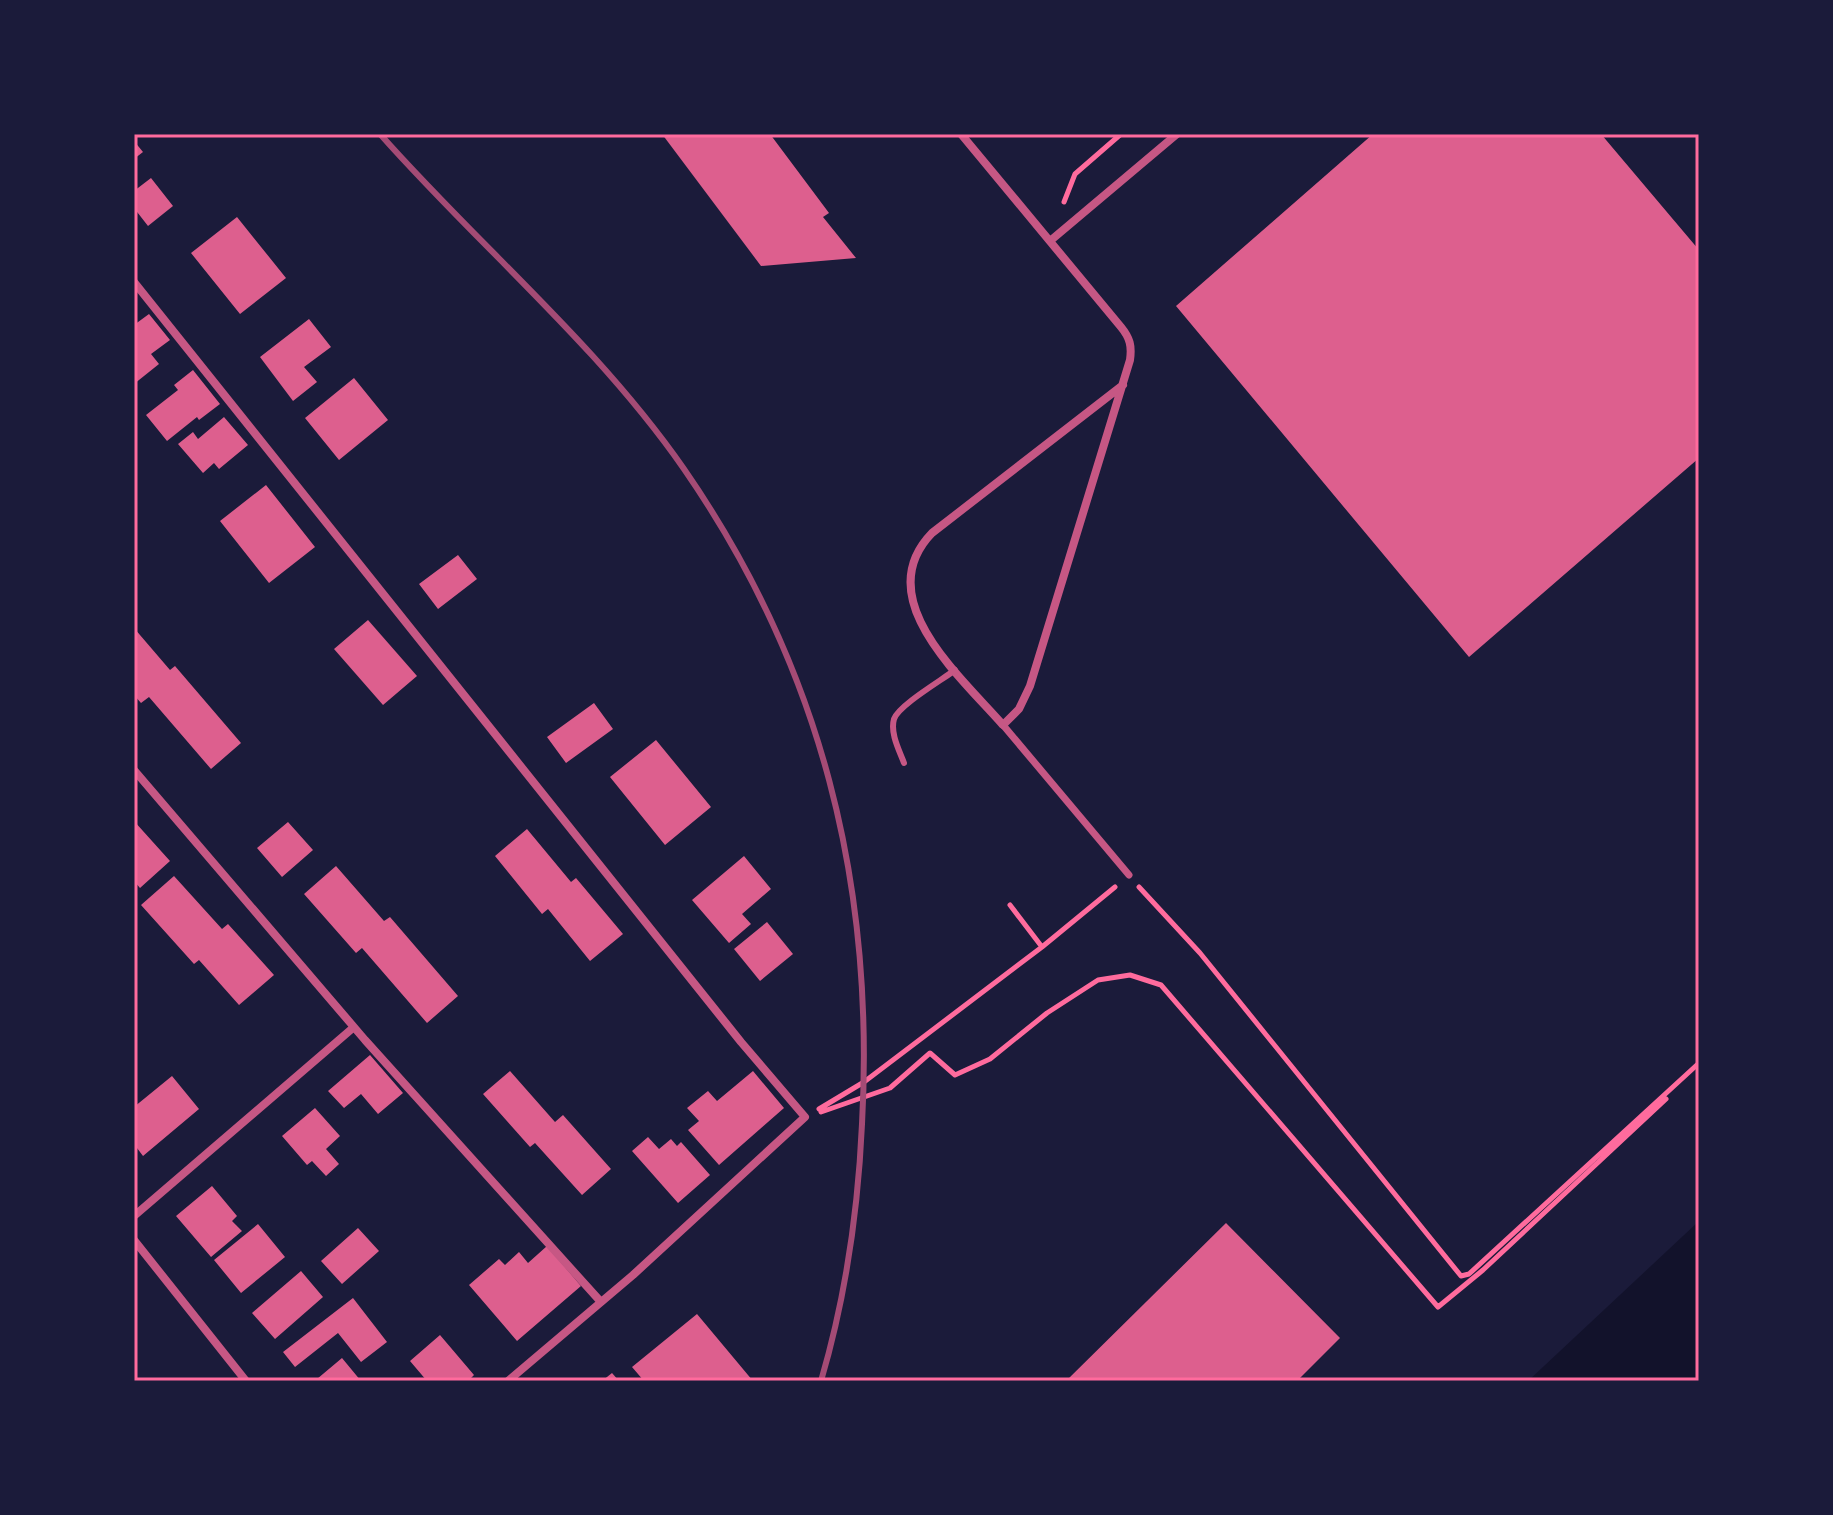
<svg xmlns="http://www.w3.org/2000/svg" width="1833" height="1515" font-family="'Public Sans',sans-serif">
<rect width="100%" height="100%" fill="#1b1b3a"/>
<path fill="#12122b" d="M1699 1221V1381H1528Z"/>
<path fill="#dd5f8e" d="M662 134H770L829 213 823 217 856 258 761 266Z
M1373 134H1601L1699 250V458L1469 657 1176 306Z
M134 141 143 152 134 159Z
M151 178 173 206 148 226 134 208V191Z
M237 217 286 278 240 314 191 253Z
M149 314 170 340 151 354 159 364 134 384V325Z
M309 319 331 347 304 367 317 382 293 401 260 357Z
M193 370 220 404 199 420 197 417 167 441 146 415 178 390 174 385Z
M354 378 388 420 339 460 305 418Z
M224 417 248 445 219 469 214 463 203 473 178 444 193 432 198 439Z
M266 485 315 547 269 583 220 521Z
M458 555 477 579 438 609 419 584Z
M368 620 417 676 383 705 334 649Z
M134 628 170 670 175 666 241 743 211 769 149 697 141 703 134 695Z
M594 703 613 729 566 763 547 737Z
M656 740 711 807 665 845 610 777Z
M134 821 170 861 140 888 134 881Z
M288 822 313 850 282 877 257 848Z
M527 829 571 882 576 878 623 934 590 961 548 909 542 914 495 856Z
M744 856 771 889 742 914 751 924 729 943 692 900Z
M336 866 384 921 390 917 458 996 427 1023 362 948 356 953 304 894Z
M174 876 222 929 228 924 274 975 239 1005 199 960 194 964 141 905Z
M767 922 793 954 760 981 734 949Z
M370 1055 403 1093 378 1114 361 1094 344 1108 328 1091Z
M510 1071 555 1122 563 1115 611 1169 582 1195 535 1143 530 1147 483 1094Z
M753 1071 784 1108 719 1165 688 1130 699 1121 687 1108 708 1091 717 1101Z
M172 1076 199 1109 143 1156 134 1144V1107Z
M315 1108 340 1136 326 1149 339 1164 326 1176 312 1161 307 1165 282 1136Z
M648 1137 659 1149 671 1139 677 1146 681 1142 710 1175 678 1203 632 1151Z
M212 1186 237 1216 232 1221 242 1231 211 1257 176 1216Z
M1226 1223 1340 1338 1297 1381H1066Z
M258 1224 285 1257 241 1293 214 1260Z
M358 1228 379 1251 342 1284 321 1261Z
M547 1246 581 1286 517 1341 469 1285 499 1259 505 1265 519 1252 528 1263Z
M301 1271 323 1297 275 1339 252 1313Z
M353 1298 387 1342 361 1362 338 1333 295 1367 283 1352Z
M697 1314 753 1381H693L691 1379 688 1381H644L632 1367Z
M440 1335 474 1375 468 1381H427L410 1361Z
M342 1358 361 1381H319L317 1379Z
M612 1373 619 1381H602Z"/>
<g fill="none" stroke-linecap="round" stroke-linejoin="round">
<path stroke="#ff6b9d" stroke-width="5" d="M1064 202 1075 174 1121 134
M1139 887 1200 953 1461 1276 1469 1274 1699 1063
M1010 905 1042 947
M819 1109 864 1082 1042 947 1115 887
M821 1112 890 1088 930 1053 955 1075 990 1059 1047 1013 1098 980 1130 975 1161 985 1438 1307 1483 1270 1666 1099"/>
<path stroke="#c65784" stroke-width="6" d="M904 763C899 750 890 733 894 719 899 705 942 680 955 670"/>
<path stroke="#c65784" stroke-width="7" d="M1003 725 1129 875"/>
<path stroke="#c65784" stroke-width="8" d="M961 134 1121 327C1130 338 1132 346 1130 360L1030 686 1019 709 1003 725C960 676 869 598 932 533L1123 385
M1050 241 1177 134
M134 282 741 1042 805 1117 633 1275 508 1381
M134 770 365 1040 601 1302
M134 1216 354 1027
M134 1240 246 1381"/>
<path stroke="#a44b75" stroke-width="6" d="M380 134C480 247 597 344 684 469 821 667 875 884 862 1124 858 1212 846 1296 821 1381"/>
</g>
<rect width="1833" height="1515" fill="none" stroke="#1b1b3a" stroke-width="272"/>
<rect x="136" y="136" width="1561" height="1243" fill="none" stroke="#ff6b9d" stroke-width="3"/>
</svg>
